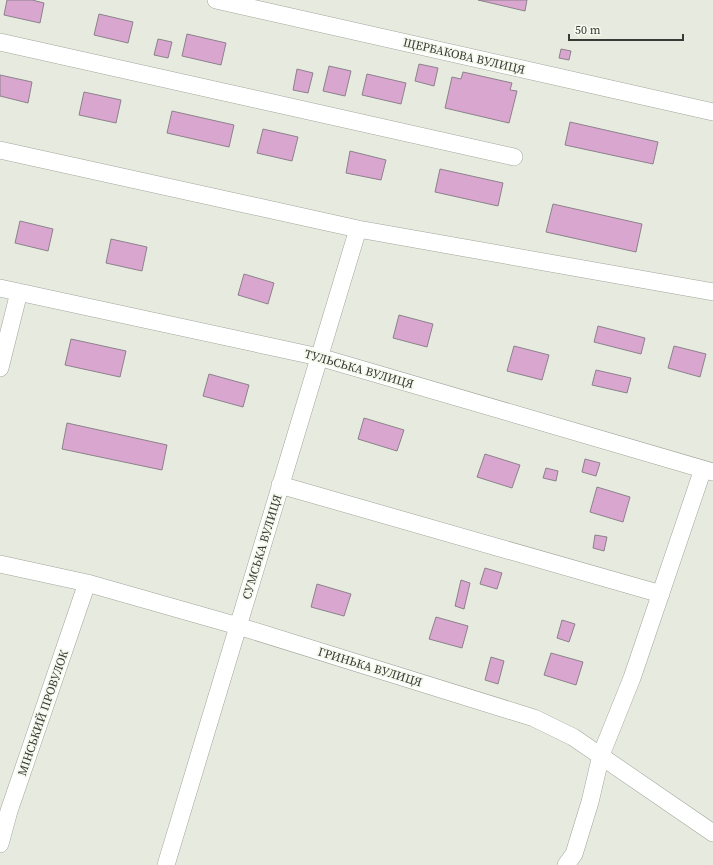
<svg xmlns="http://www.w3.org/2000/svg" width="713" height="865" font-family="'Source Serif 4',serif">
<rect width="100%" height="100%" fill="#e7ebdf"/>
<path fill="#d9a6d0" stroke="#8c828a" d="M7 0H32L44 3 40 23 4 15Z
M478 0H527L525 11Z
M99 14 133 22 128 43 94 35Z
M187 34 226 43 221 65 182 56Z
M158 39 172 42 168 58 154 55Z
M561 49 571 51 569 60 559 58Z
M419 64 438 68 434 86 415 81Z
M329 66 351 71 345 96 323 91Z
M297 69 313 73 308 93 293 90Z
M463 72 512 83 510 90 517 91 509 123 445 108 452 77 461 79Z
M367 74 406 83 401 104 362 95Z
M0 75 32 82 28 103 0 96Z
M84 92 121 100 116 123 79 115Z
M172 111 234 125 229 147 167 133Z
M570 122 658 142 653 164 565 145Z
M263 129 298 137 292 161 257 153Z
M350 151 386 160 381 180 346 173Z
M440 169 503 183 498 206 435 192Z
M553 204 642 224 636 252 546 232Z
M20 221 53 229 48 251 15 243Z
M111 239 147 247 142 271 106 263Z
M244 274 274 283 268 304 238 295Z
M399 315 433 324 427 347 393 338Z
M598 326 645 338 641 354 594 342Z
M71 339 126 351 120 377 65 365Z
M514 346 549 355 542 380 507 371Z
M674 346 706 354 700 377 668 368Z
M596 370 631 378 627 393 592 385Z
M209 374 249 385 243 407 203 396Z
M364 418 404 430 397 451 358 439Z
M67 423 167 445 162 470 62 449Z
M485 454 520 465 512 488 477 477Z
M585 459 600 463 596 476 582 472Z
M546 468 558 471 556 481 543 478Z
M597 487 630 497 623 522 590 512Z
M595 535 607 537 604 551 593 548Z
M485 568 502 573 497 589 480 584Z
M461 580 470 583 464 609 455 606Z
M317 584 351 594 344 616 311 607Z
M436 617 468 626 462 648 429 639Z
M562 620 575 624 569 642 557 638Z
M551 653 583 662 576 685 544 675Z
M491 657 504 661 498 684 485 680Z"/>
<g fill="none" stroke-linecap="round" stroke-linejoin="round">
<g stroke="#a1a59a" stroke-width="18">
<path id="minor" d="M216 0 713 112
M0 42 514 157
M0 150 358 229 713 292
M0 288 319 357 713 472
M0 368 19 292
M280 485 661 594
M0 564 87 583 238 626 534 718 573 737 713 833
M0 844 9 811 87 583
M166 865 358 229
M566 865 574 854 590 802 601 755 632 678 703 469"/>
</g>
<use href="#minor" stroke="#fff" stroke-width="17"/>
</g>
<g text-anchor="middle" stroke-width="3.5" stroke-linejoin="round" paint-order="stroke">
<g font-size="12" fill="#393a36" stroke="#f4f9ed">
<text transform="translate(464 56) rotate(13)" y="4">ЩЕРБАКОВА ВУЛИЦЯ</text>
<text transform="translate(359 369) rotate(16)" y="4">ТУЛЬСЬКА ВУЛИЦЯ</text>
<text transform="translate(262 547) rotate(-73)" y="4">СУМСЬКА ВУЛИЦЯ</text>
<text transform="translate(370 667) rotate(17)" y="4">ГРИНЬКА ВУЛИЦЯ</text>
<text transform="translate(43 713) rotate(-71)" y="4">МІНСЬКИЙ ПРОВУЛОК</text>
</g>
</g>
<path d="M569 34v6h114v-6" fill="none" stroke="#393a36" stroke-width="2"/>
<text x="575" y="34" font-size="12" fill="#393a36" stroke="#f4f9ed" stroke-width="3" paint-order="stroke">50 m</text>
</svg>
